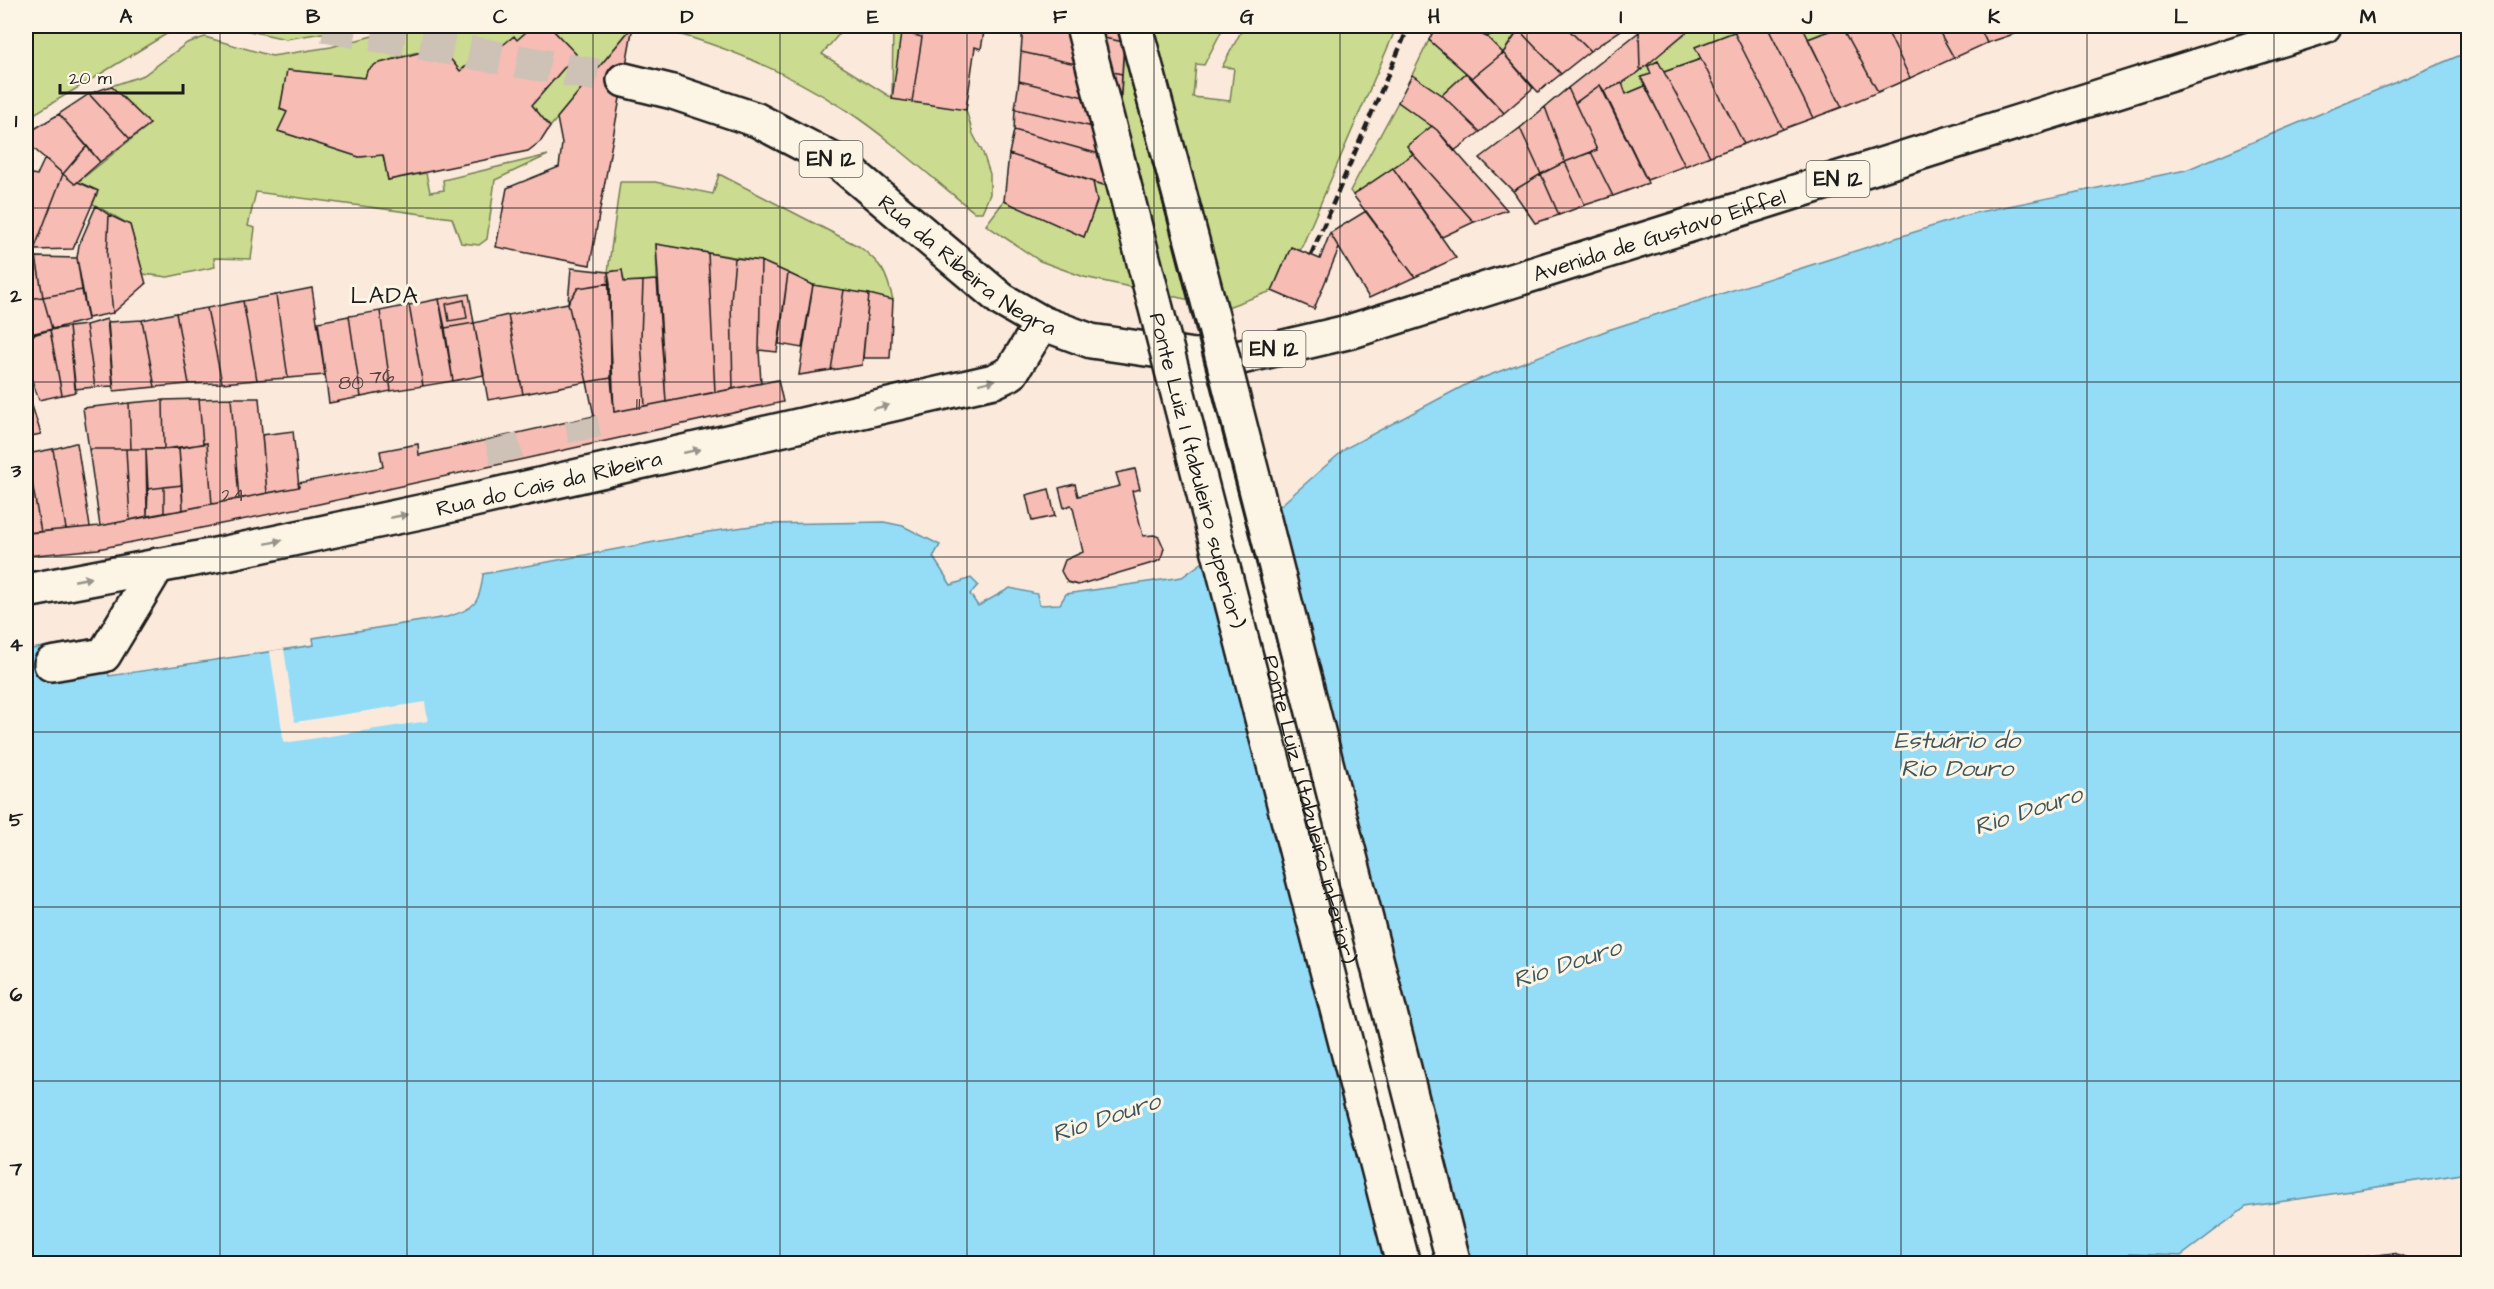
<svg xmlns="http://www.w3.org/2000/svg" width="2494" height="1289" font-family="'Architects Daughter',sans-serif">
<rect width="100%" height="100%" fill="#fbeadb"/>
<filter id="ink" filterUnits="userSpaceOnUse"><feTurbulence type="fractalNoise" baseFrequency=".0167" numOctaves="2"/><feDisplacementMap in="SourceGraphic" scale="12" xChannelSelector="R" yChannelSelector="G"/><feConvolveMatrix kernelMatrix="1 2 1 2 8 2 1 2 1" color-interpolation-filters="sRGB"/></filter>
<g filter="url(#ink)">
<path fill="#cbdb8f" stroke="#747c56" stroke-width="1.5" d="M26 26H187L173 30 26 119Z
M227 26H365L286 39Z
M417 26H454L472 33 493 31 500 26H533L517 40 488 57 484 53 460 71 441 47C422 52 370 59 365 78L288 70 280 109 287 112 278 131 359 157 383 155 388 180 426 173 430 192 444 190 443 180 548 155 495 180 487 239 479 245 461 243 452 218 256 192 248 226 255 228 251 259 214 258 215 267 168 277 143 274 130 225 93 204 98 191 78 182 150 124 111 86 144 75 187 43 205 37 272 56 331 47 380 34 406 31Z
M549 26H633L550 127 532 105 576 54Z
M645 26H846L822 54 892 98 893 26H915L913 35 966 110 973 134 983 153 990 174V194L982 212H974C933 179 890 139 846 110 785 71 716 41 645 26Z
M1125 26H1224L1204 65 1196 64 1193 97 1230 101 1234 68 1222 67 1244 26H1397L1300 251 1291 247 1272 291 1222 309 1190 300 1084 277 1040 261 986 225 1004 201 1084 237 1097 201 1093 182 1116 189Z
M1501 26H1524L1518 30 1503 53 1487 37Z
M1695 26H1751L1696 47 1701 59 1664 72 1658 61 1648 66 1651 74 1641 78 1645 86 1626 94 1622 83Z
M1802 26H1841L1808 39Z
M1429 40 1466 73 1442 95 1412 75Z
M1398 102 1432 126 1407 146 1413 154 1353 195 1350 191Z
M719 174 860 247C883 266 886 271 893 300L813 285 761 261 656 245 657 280 624 282 622 270 608 272 620 182H655L713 194Z"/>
<path fill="#95dcf7" stroke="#658f9f" stroke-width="1.5" d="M2468 52V1173L2246 1207 2181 1256 2129 1254 2120 1264H26V650L100 637 109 676 314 645 313 638 447 617C475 609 480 603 483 574L708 532 766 524 884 522 903 526 940 545 933 557 951 585 971 578 978 585 970 594 978 606 1010 588 1037 594 1039 605 1060 604 1066 594 1182 577 1273 512 1346 448 1469 383 1608 330 1974 213 2186 170Z"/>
<path fill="#fbeadb" d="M284 649 295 722 425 702 428 721 284 743 270 651Z"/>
<path fill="#f7bcb4" stroke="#1c1c1c" stroke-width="1.5" d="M533 26H549L576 54 532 105 550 127 541 141 528 151 388 180 383 155 359 157 278 131 287 112 280 109 287 70 365 78 367 71 376 64 441 47 460 71 484 52 488 57 514 36 517 40Z
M633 26 590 265 496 247 507 188 559 167 562 144 557 118Z
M902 26H915L913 35 922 37 912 102 892 99Z
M915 26H985L981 49 975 47 966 110 912 102 922 37 913 35Z
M1023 26H1044L1124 42 1122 74 1021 52Z
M1044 26H1125L1124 42Z
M1436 26H1464L1487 37 1503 53 1472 78 1429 40Z
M1464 26H1501L1487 37Z
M1524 26H1565L1590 51 1561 74 1519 30Z
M1565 26H1620L1624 28 1590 51Z
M1646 26H1692V27L1640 71 1639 32Z
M1751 26H1767L1813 118 1783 129 1734 32Z
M1767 26H1802L1842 107 1813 118Z
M1842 26 1878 92 1842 107 1808 39Z
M1842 26H1885L1910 78 1878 92Z
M1885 26H1936L1954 58 1910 78Z
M1936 26H1979L1987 43 1954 58Z
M1979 26H2015L2017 33 1987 43Z
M2015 26H2053L2017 33Z
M1519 30 1561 74 1538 92 1503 53Z
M1639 32 1640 71 1622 83 1604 91 1600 85 1575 103 1568 88Z
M1734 32 1783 129 1744 144 1695 47Z
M1021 52 1122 74 1120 106 1019 81Z
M1503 53 1533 88 1504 113 1472 78Z
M1701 59 1744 144 1710 156 1664 72Z
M1658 61 1664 72 1710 156 1685 166 1641 77 1651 74 1648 66Z
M1466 73 1504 113 1480 132 1442 95Z
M1412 75 1442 95 1480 132 1454 151 1437 130 1398 102Z
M1019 81 1120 106 1119 133 1015 109Z
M1622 83 1626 94 1645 86 1685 166 1647 180 1604 91Z
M1600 85 1648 183 1613 196 1591 152 1597 150 1575 103Z
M111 86 150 124 130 139 89 94Z
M1568 88 1597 150 1565 162 1545 107Z
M89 94 130 139 100 162 59 114Z
M1545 107 1565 162 1541 174 1520 128Z
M1015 109 1119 133 1117 159 1014 130Z
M59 114 87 146 63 174 26 142V134Z
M1432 126 1437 130 1507 210 1474 222 1413 154 1407 146Z
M1520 128 1541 174 1513 191 1480 158Z
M1014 130 1117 159 1116 189 1009 154Z
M87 146 100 162 75 184 63 174Z
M1591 152 1613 196 1585 205 1565 162Z
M1009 154 1093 182 1097 201 1084 237 1004 201Z
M1413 154 1474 222 1442 237 1393 168Z
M45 158 63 174 34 250 26 249V173L37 175Z
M1565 162 1585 205 1559 215 1541 174Z
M1393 168 1456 258 1415 277 1353 195Z
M63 174 75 184 78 182 98 191 73 249 34 250Z
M1541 174 1559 215 1535 223 1513 191Z
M96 206 109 215 107 255 113 313 88 318 77 258 79 245Z
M1366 211 1415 277 1369 298 1330 233Z
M109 215 130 225 146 284 113 313 107 255Z
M1330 233 1339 248 1314 309 1272 291 1291 247 1320 259Z
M656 244 708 253 715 392 666 402Z
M708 253 735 258 731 301 733 389 715 392Z
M36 257 43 297 26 299V258Z
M36 257 77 258 82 290 43 297Z
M735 258 761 261 759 350 761 383 733 389 731 301Z
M761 261 788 273 777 352 759 350Z
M571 268 608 272 610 283 578 288 568 303Z
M622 270 624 282 643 281 641 338 645 406 614 412 608 272Z
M788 273 813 285 802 348 779 344Z
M657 280 666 402 645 406 641 338 643 281Z
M610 283 611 378 587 382 568 303 578 288Z
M813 285 844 290 831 370 799 375Z
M312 288 325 375 288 378 276 295Z
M82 290 88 320 52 329 43 297Z
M844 290 869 294 862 365 831 370Z
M469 294 474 323 445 328 439 299Z
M869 294 893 300 890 358H863Z
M276 295 288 378 257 380 243 301Z
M43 297 52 329 26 335V299Z
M439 299 453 381 423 386 409 305Z
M464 300 467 318 449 321 446 304Z
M243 301 257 380 222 383 207 308Z
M568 303 587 382 523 394 508 315Z
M409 305 423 386 391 391 380 311Z
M207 308 222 383 189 384 176 313Z
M380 311 391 391 361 397 349 316Z
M176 313 189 384 155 387 142 320Z
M508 315 523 394 488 400 474 323Z
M349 316 361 397 329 403 318 322Z
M107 319 113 386 95 387 86 325Z
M142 320 155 387 114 391 108 322Z
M474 323 484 375 453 381 445 328Z
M86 325 95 387 75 389 69 327Z
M69 327 76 392 62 395 50 330Z
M50 330 62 395 39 400 26 364V337Z
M611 378 614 412 778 380 783 402 319 504 98 549 26 556V533L100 526 299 487 298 483 383 467 380 451 418 444 419 455 594 416 587 382Z
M26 387 41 434 26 437Z
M231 398H259L267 493 239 499Z
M231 398 239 499 212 504 207 443 203 444 199 399Z
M199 399 203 444 164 449 163 400Z
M163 400 164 449H131L129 403Z
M129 403 131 449H89L83 408Z
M293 431 299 487 267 493 262 435Z
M75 443H77L90 527 66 529 53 449Z
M207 443 212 504 183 510 179 448Z
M179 448 182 485 148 489 146 449Z
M53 449 66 529 41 532 27 454Z
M89 449H126L130 520 100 526Z
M126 449H146L147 516 130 520Z
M27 454 41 532 26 533V455Z
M1135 469 1140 489 1132 491 1143 536 1154 535 1159 537 1164 548 1161 559 1156 562 1078 585 1067 582 1061 571 1065 560 1083 552 1073 508 1071 505 1064 508 1059 488 1075 484 1078 496 1120 486 1116 473Z
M182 485 183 510 164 513V487Z
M164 487V513L147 516 148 489Z
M1049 489 1055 516 1032 521 1026 495Z
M2394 1253 2423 1264H2387Z
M2394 1253 2387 1264H2338L2341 1260Z"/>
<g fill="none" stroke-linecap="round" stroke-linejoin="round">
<path stroke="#cec1b5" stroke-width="33" stroke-dasharray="33 16" stroke-linecap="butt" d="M581 419 585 440
M501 437 507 461"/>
<path stroke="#cec1b5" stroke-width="33" stroke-dasharray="33 16" stroke-linecap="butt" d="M324 26 624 80"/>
<g stroke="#1c1c1c" stroke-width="38">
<g id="minor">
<path id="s1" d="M26 591 226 553 434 509 994 381 1011 373 1042 323"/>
<path d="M51 664 104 655 158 565"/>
</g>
</g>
<g stroke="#1c1c1c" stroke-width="38">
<g id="major">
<path id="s2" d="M624 80 673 92 757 120 841 164 1002 300 1042 323 1091 341 1194 356 1233 359 1352 331 2324 26"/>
<path id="s3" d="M1194 356 1427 1264"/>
</g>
</g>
<use href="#minor" stroke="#fcf5e5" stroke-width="33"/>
<use href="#major" stroke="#fcf5e5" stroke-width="33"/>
<path stroke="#1c1c1c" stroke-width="1.5" d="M1095 26 1415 1264
M1117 26 1437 1264"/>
<path stroke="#1c1c1c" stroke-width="4.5" stroke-dasharray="9 4.5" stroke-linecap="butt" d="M1311 255 1409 26"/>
<g stroke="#1c1c1c" stroke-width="38" stroke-linecap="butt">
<g id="minor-bridge">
<path id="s4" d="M1083 26 1403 1264"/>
<path d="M1135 26 1212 316 1454 1264"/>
</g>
</g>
<use href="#minor-bridge" stroke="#fcf5e5" stroke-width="33"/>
</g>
<defs><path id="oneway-solid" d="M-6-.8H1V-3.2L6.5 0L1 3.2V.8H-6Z" transform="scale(1.5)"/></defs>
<g fill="#97938b">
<use href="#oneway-solid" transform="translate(987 382) rotate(-14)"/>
<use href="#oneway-solid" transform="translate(881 407) rotate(-14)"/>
<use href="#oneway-solid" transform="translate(692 451) rotate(-13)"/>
<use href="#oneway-solid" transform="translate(399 516) rotate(-11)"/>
<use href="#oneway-solid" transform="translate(274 542) rotate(-12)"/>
<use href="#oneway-solid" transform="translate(83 579) rotate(-11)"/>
</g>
</g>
<path fill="none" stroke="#1c1c1c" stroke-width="1.5" stroke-opacity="0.55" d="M220 26V1264M407 26V1264M593 26V1264M780 26V1264M967 26V1264M1154 26V1264M1340 26V1264M1527 26V1264M1714 26V1264M1901 26V1264M2087 26V1264M2274 26V1264M26 208H2468M26 382H2468M26 557H2468M26 732H2468M26 907H2468M26 1081H2468"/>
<g text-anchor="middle" stroke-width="6" stroke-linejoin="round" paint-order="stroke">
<g font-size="20" fill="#534442">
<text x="382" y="383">76</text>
<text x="351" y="389">80</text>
<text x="638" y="410">11</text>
<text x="234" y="501">24</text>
</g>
<g fill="#fcf5e5" stroke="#5f5d58" stroke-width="1.5">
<rect x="799.5" y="141" width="63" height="36" rx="4.5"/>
<rect x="1806.5" y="161" width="63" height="36" rx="4.5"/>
<rect x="1242.5" y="331" width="63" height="36" rx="4.5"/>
</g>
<g font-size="21" font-weight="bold" fill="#1c1c1c">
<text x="831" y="166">EN 12</text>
<text x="1838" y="186">EN 12</text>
<text x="1274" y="356">EN 12</text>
</g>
<g font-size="22" fill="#1c1c1c" stroke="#fcf5e5">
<text dy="8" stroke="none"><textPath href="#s2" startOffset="1130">Avenida de Gustavo Eiffel</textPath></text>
<text dy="8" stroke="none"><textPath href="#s2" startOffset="396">Rua da Ribeira Negra</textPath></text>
<text dy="8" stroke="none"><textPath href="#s4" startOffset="459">Ponte Luiz I (tabuleiro superior)</textPath></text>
<text dy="8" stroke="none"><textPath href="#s1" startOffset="534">Rua do Cais da Ribeira</textPath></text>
<text dy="8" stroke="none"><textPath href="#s3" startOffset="468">Ponte Luiz I (tabuleiro inferior)</textPath></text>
</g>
<g font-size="24" letter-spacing="1.5" fill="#1c1c1c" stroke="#fcf5e5">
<text x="385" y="303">LADA</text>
</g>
<g font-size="24" font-style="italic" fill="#40565e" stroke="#fcf5e5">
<text x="1957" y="748">Estuário do<tspan x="1957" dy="28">Rio Douro</tspan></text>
<text transform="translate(2028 810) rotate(-18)" y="8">Rio Douro</text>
<text transform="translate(1567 963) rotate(-18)" y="8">Rio Douro</text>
<text transform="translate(1106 1117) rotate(-18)" y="8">Rio Douro</text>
</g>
</g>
<rect width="2494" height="1289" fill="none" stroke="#fcf5e5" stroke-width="66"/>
<path d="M60 84v9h123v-9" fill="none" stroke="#1c1c1c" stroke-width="3"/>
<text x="69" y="84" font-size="18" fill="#1c1c1c" stroke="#fcf5e5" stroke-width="4.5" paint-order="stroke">20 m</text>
<rect x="33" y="33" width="2428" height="1223" fill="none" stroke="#1c1c1c" stroke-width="2"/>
<g font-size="20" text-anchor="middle" font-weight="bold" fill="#1c1c1c">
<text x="126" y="23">A</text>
<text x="313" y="23">B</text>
<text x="500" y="23">C</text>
<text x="687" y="23">D</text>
<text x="873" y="23">E</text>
<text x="1060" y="23">F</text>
<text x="1247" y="23">G</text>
<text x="1434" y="23">H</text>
<text x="1621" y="23">I</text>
<text x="1807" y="23">J</text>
<text x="1994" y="23">K</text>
<text x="2181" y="23">L</text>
<text x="2368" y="23">M</text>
<text x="16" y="127">1</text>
<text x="16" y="302">2</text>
<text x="16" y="477">3</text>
<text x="16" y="651">4</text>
<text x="16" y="826">5</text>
<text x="16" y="1001">6</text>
<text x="16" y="1175">7</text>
</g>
</svg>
